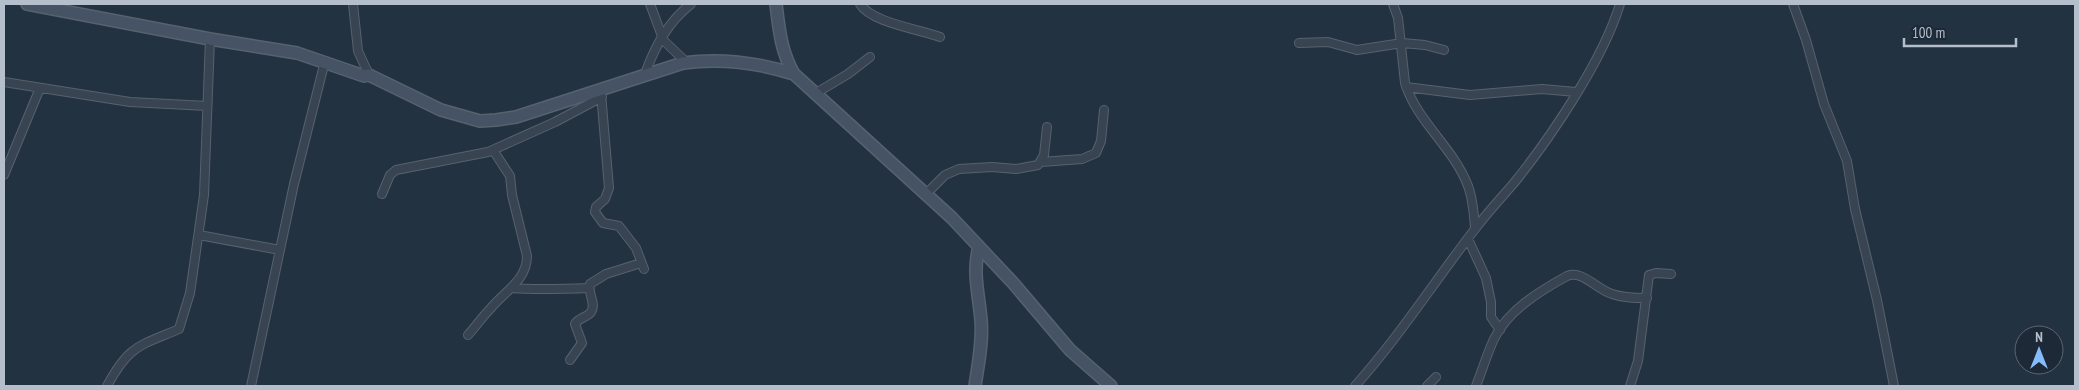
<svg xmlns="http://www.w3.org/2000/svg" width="2079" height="390" font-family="'PT Sans Narrow',sans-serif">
<rect width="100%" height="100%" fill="#233241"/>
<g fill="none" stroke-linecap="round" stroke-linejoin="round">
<g stroke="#56626e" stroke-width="10">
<path id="street" d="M353 4 358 51 369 75
M650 4 662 36
M860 4C872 23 919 29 940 37
M1393 4 1398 18 1405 83C1417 122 1454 148 1468 186 1473 199 1474 214 1475 228
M1793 4 1806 40 1824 104 1847 161 1855 209 1877 300 1894 386
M661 38 686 62
M1299 43 1328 42 1357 50 1402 43 1425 45 1444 50
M645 74C655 46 668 22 691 4
M4 82 130 102 207 106
M1406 87 1470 95 1542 89 1576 92
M601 93 609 188 605 199 596 207 595 212 603 223 619 226 636 248 644 269
M816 93 848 74 870 57
M1041 162 1082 159 1096 153 1101 141 1104 110
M4 175 40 88
M382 194 390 175 396 170 488 152 555 122 602 97
M926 194 945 175 959 169 992 167 1016 169 1038 165 1044 155 1047 127
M199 235 280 250
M1468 239 1486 278 1491 302V317L1500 330
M511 288C537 290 563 289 589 288
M468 335C476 326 483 316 491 308 505 291 527 280 527 256L512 195 510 176 493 150
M570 360 582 343 575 324C579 317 587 318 591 312 597 304 587 293 590 284L606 274 641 263
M107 386C129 345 139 346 179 329L190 293 204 195 210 39
M251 386 294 184 325 61
M1355 386C1399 337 1434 282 1475 229 1487 213 1501 198 1514 183 1551 137 1603 60 1620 4
M1427 386 1436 377
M1476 386C1482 371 1487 354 1494 339 1508 310 1540 291 1567 276 1583 270 1596 289 1612 294 1623 298 1635 298 1647 298
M1630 386 1638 361 1649 275 1656 273 1671 274"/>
</g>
<g stroke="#56626e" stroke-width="14">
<path id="secondary" d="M27 4 210 39 297 53 364 76 369 75 441 110 480 121 496 120 516 117 683 63C719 58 759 63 794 74L952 218 1014 284 1070 350 1111 386
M776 4C779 29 781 52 794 74
M975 386C978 365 983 342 981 320 979 295 972 272 979 247"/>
</g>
<use href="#street" stroke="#384451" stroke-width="8"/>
<use href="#secondary" stroke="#455364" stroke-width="11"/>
</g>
<rect width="2079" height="390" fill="none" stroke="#b4bfcb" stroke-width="10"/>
<g transform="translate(2039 350)"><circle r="24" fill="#1d2936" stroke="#596572"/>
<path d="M0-4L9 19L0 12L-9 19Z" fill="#86bcfe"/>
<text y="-8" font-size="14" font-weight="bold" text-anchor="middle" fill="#b4bfcb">N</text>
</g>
<path d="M1904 38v8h112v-8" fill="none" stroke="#b4bfcb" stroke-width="2.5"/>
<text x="1912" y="38" font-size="15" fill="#b4bfcb" stroke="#1d2936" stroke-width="4" paint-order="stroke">100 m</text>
</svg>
